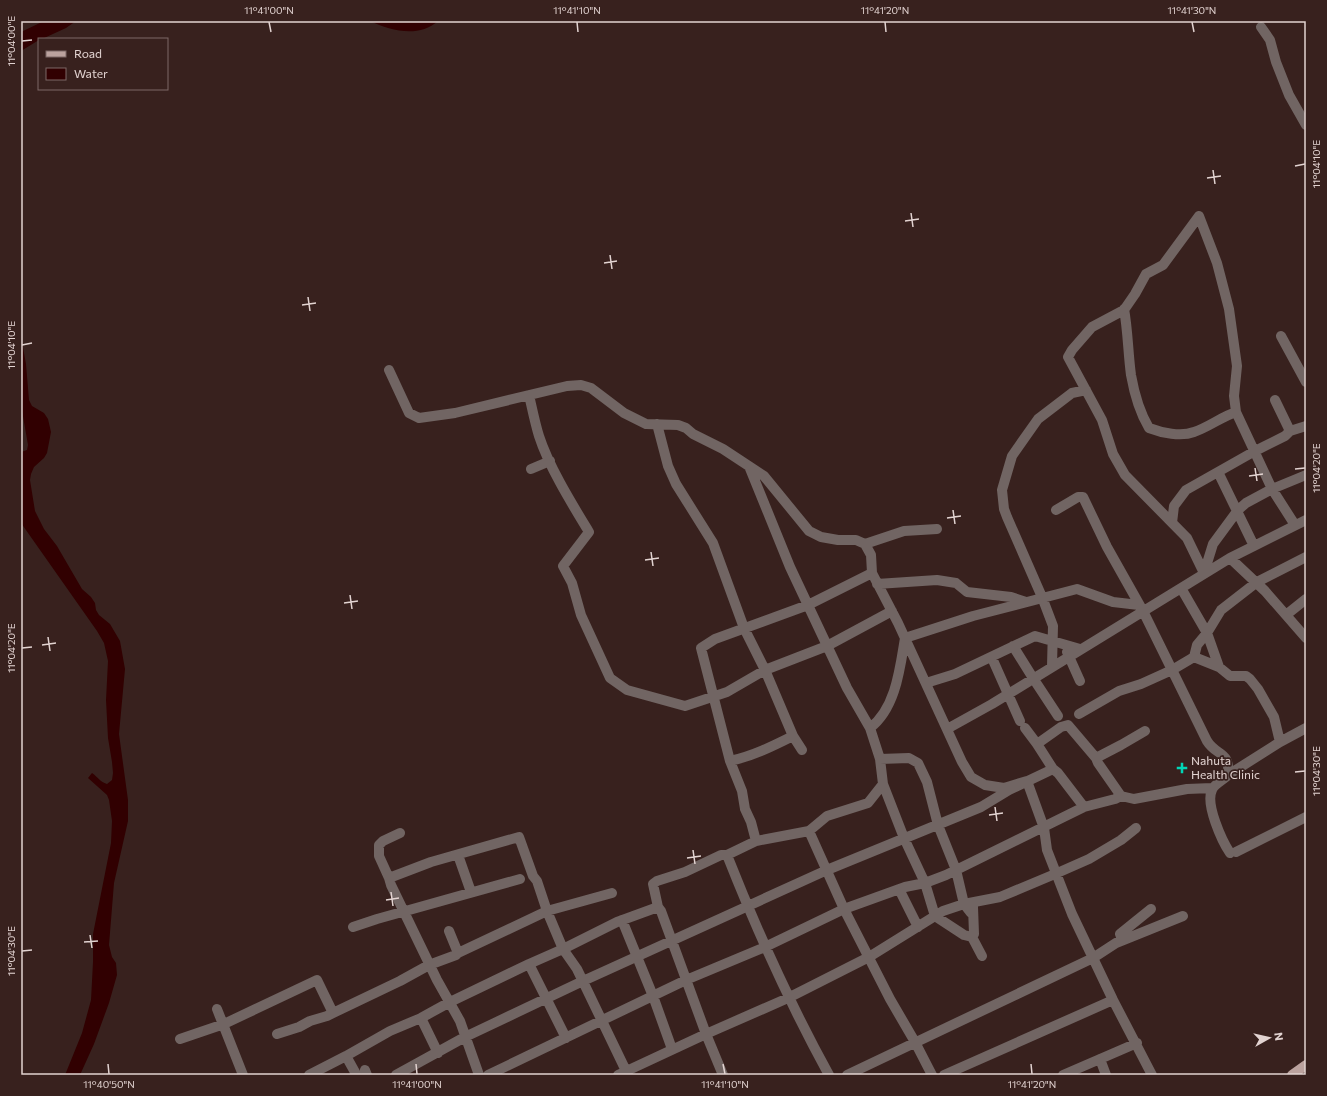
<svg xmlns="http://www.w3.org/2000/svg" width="1327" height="1096" font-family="Commissioner,sans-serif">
<rect width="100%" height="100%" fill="#38211e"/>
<path fill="#310001" d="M44 21H76L66 28 42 39H39V40L21 51V32Z
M370 21H438C419 38 391 31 370 21Z
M21 336 26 364 29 400 32 406 44 413 48 419 51 432 47 453 44 458 34 467 31 474 30 480 35 511 44 529 57 546 82 589 91 597 95 603 96 610 99 615 110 624 120 641 125 669 119 734 128 800V821L114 883 109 945 112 957 116 963 117 975 109 1003 94 1044 80 1075H65L82 1033 91 1000 93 962V934L111 843 112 821 109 800 107 795 88 778 92 773C98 777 100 782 107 784L112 780 113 773 112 762 108 738 106 700 108 661 104 643 97 631 21 523V452L27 450 28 445 21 405Z"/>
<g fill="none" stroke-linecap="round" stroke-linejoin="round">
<path stroke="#716563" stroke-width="10" d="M1261 27 1270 40 1276 62 1289 95 1306 125
M1199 216 1163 265 1146 274 1135 294 1124 310 1092 327 1072 350 1068 357 1102 420 1113 454 1125 475 1187 538 1204 573 1213 544 1238 510 1246 503 1272 489 1306 475
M1199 216 1217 263 1229 309 1237 366 1234 396 1236 412 1272 489 1295 525
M1124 309C1128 331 1128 353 1131 375 1134 392 1140 413 1149 428 1162 433 1181 437 1194 432 1209 427 1221 417 1236 412
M1281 336 1306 382
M389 370 409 413 419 418 455 413 567 386 581 385 591 388 624 413 646 424 678 425 686 428 693 434 723 449 764 476 809 531 821 537 838 540H856L865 544 871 555 872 573 898 623 962 762 971 777 985 785 1004 788 1027 781 1044 828 1047 850 1072 914 1113 1000 1152 1075
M529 395C532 408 535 423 539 436 549 467 572 504 589 532L563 566 572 583 581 615 610 678 627 690 685 706 727 692 765 670 827 646 892 611
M1275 400 1290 431
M657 424 668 466 676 484 713 543 744 628 765 670 793 736 802 750
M749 466 790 567 847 688 870 728 880 759
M531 469 550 461
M1218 472 1254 546
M1056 510 1078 497H1083L1107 547 1143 611 1207 741C1217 757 1230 750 1228 775 1224 780 1214 784 1212 790 1205 804 1222 841 1230 853
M1172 523 1174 506 1186 490 1255 451 1285 436 1290 431 1306 426
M865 544 904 531 937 529
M1230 558 1265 591 1306 638
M877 584 937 580 956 583 967 592 1011 597 1026 602
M1181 588 1207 633 1219 667
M1286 615 1306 599
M1013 646 1033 678 1058 716
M1067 652 1080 681
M1194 657 1219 667 1230 676H1246L1250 679 1258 689 1274 717 1280 742
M992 658 1020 721
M1052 666 1053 626 1042 597 1007 517 1004 509 1002 490 1012 456 1038 419 1072 393 1086 390
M926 683 955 674 1035 636 1080 649
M1079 714 1119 691 1141 684 1172 670 1194 657 1197 645 1207 633 1221 610 1257 582 1306 557
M870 728C896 708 900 668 905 638L973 616 1077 589 1113 602 1139 605
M1025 728 1037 744 1053 769 1058 773 1084 807
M947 729 992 704 1230 558 1306 520
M793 736C773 746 753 756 730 761L701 648 715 639 808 605 872 573
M1037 744 1061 727 1068 725 1096 758 1098 763 1121 796
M1096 758 1121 745 1145 731
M730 761 742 791 745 809 751 822 756 841
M1228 775 1280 742 1306 728
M809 831 844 909 890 999 915 1042 932 1075
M400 833 383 841 379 845V856L389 878 391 885 437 980 460 1021 479 1075
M1236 852 1306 817
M458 855 471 892
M727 855C757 931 790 1004 829 1075
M389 878 431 862 519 837 533 876 537 881 547 911 563 949 577 969 628 1075
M899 889 918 927
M971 913 964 904 956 870 938 825 927 782 918 763 909 758 880 759 883 784 904 838 925 883 935 916 964 935 972 937 982 956
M622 920 653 996 672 1049
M353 927 377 919 520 879
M449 931 458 953
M972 937 974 934 973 907
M1122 940 1120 934 1151 909
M529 964 566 1038
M217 1009 243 1075
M421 1018 438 1053
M277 1034 299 1027 310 1021 327 1016 333 1013 400 981 429 965 456 955 458 953 547 911 612 893
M180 1039 224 1024 317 980 333 1013
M346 1056 356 1074
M1100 1059 1106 1075
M365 1070 367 1075
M309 1075 346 1056 390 1031 421 1018 450 1002 529 964 563 949 617 922 658 907
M396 1075 465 1037 583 981 827 870 981 807 1009 790 1053 769
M488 1075 686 980 765 947 844 909 905 887 925 883 946 875 1084 807 1115 799 1121 796 1134 799 1187 789 1212 788
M618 1075 706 1034 788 998 869 957 943 911 964 904 1000 897 1055 874 1089 859 1121 840 1136 828
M723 1075 706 1034 661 911 658 907 653 884 657 881 685 872 721 855H727L756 841 809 831 827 816 868 803 883 784
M847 1075 1093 958 1116 943 1183 916
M944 1075 1113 1000
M1063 1075 1137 1043"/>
<path stroke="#bba29e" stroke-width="10" d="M1292 1075 1306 1065"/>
</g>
<path fill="none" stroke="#e2d3d1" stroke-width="1.5" d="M269 22 271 32M577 22 578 32M885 22 886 32M1192 22 1194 32M22 41 32 40M1295 166 1305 164M1213 170 1215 184M1207 178 1221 176M911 213 913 227M905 221 919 219M610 255 612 269M604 263 617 261M308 297 310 311M302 305 316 303M22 345 32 343M1255 468 1257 481M1295 469 1305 468M1249 476 1263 474M953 510 955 524M947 518 961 516M651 552 653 566M645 560 659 558M350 595 352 609M344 603 358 601M48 637 50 651M42 645 56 643M22 648 32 647M1295 772 1305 771M995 807 997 821M989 815 1003 813M693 850 695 864M687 858 701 856M391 892 393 906M386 900 399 898M90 935 92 948M84 942 98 941M22 951 32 950M108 1064 109 1074M416 1064 417 1074M723 1064 725 1074M1031 1064 1032 1074"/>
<path fill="#02d5b6" stroke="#38211e" stroke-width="1.5" d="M1180 762h4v4h4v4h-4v4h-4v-4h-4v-4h4z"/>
<g text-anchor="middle" stroke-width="3.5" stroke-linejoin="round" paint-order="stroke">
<g font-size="12" fill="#e2d3d1" stroke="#38211e" text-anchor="start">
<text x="1191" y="765">Nahuta<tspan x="1191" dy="14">Health Clinic</tspan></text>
</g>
</g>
<rect width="1327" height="1096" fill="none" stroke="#38211e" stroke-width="44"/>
<rect x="38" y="38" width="130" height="52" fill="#38211e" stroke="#7c6866"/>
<rect x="46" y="51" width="20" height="6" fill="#bba29e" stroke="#7c6866"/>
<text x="74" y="58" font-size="12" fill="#e2d3d1">Road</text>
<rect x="46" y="68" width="20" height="12" fill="#310001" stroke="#7c6866"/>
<text x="74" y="78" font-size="12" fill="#e2d3d1">Water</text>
<g transform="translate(1269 1038) rotate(82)" stroke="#38211e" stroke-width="3" paint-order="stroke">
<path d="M0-3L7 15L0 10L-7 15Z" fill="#e2d3d1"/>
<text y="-6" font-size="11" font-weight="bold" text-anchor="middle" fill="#e2d3d1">N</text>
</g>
<rect x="22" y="22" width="1283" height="1052" fill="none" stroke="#e2d3d1" stroke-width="1.5"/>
<g font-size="10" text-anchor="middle" fill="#e2d3d1">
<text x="269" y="14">11°41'00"N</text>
<text x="577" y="14">11°41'10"N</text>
<text x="885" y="14">11°41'20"N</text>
<text x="1192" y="14">11°41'30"N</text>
<text transform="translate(11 41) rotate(-90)" y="4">11°04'00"E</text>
<text transform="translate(1316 164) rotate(-90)" y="4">11°04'10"E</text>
<text transform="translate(11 345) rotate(-90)" y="4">11°04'10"E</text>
<text transform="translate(1316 468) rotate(-90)" y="4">11°04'20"E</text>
<text transform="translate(11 648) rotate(-90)" y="4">11°04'20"E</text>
<text transform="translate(1316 771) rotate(-90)" y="4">11°04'30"E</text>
<text transform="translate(11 951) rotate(-90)" y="4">11°04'30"E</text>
<text x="109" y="1088">11°40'50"N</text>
<text x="417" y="1088">11°41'00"N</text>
<text x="725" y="1088">11°41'10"N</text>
<text x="1032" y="1088">11°41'20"N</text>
</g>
</svg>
